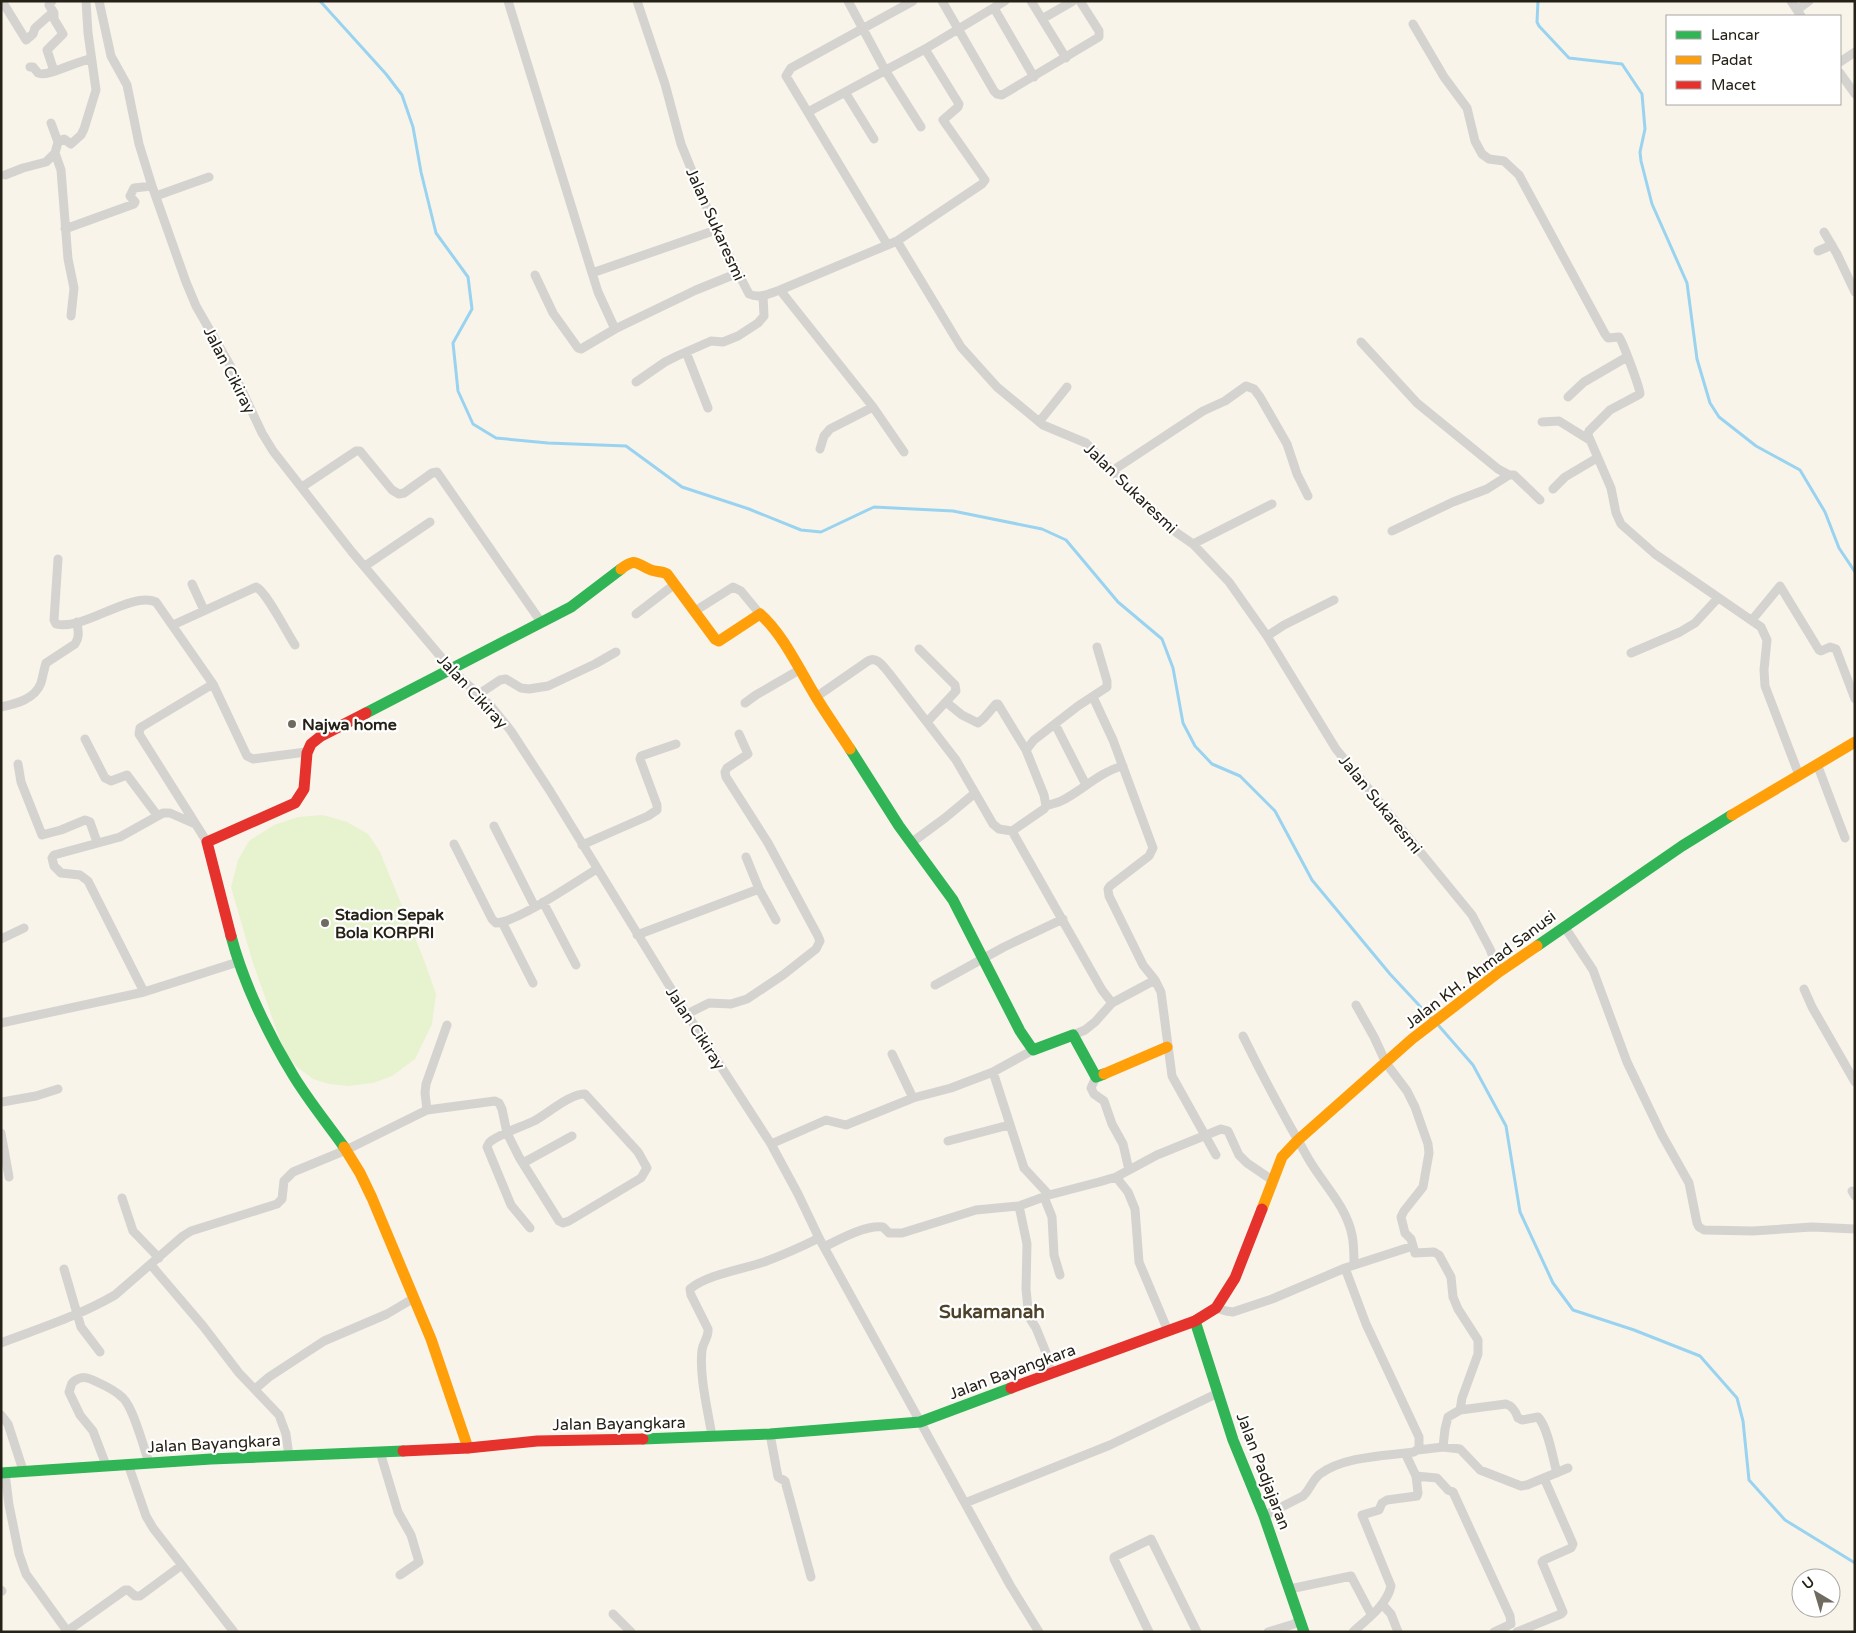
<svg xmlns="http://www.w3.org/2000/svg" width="1856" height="1633" font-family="'Varela Round',sans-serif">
<rect width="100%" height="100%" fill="#f8f4ea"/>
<path fill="#e7f2ce" d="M323 815 347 822 368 834 380 852 424 960 436 994 432 1024 415 1059 392 1076 373 1083 348 1086 329 1084 313 1079 296 1066 284 1051 253 963 231 887 238 860 249 841 274 825 298 817Z"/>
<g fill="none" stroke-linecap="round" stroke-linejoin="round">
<path stroke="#99d3f0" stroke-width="3" d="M320 1 386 74 402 95 413 127 421 172 436 233 468 277 472 309 453 343 458 391 473 424 496 438 548 443 626 446 682 487 749 509 801 530 821 532 874 507 953 511 1042 529 1066 540 1118 602 1162 639 1173 668 1183 723 1195 746 1212 764 1240 776 1275 811 1312 880 1390 974 1431 1018
M1538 1 1537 22 1539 26 1569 58 1622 64 1642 94 1645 129 1640 152 1641 161 1652 204 1687 283 1697 359 1710 403 1719 417 1756 446 1800 470 1825 512 1839 548 1855 572
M1439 1026 1473 1065 1506 1126 1520 1212 1553 1283 1573 1310 1634 1330 1700 1356 1737 1398 1743 1421 1749 1480 1785 1520 1855 1563"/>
<path stroke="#d5d3d0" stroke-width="9" d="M2 1 26 40 33 34 35 28 53 12
M52 1 49 5 54 13V19L63 34 47 50 54 71
M99 1 111 56 127 85 139 144 152 186 186 282 196 306 231 367 262 433 273 451 352 552 452 670 490 705 511 731 550 791 678 1000 771 1144 798 1194 819 1238 1010 1585 1039 1632
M508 1 592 273 598 292 615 329 696 290 738 273
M637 1 665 84 681 144 716 230 749 294C760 299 770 293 780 290L897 241 961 347 997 387 1043 425 1086 443 1124 483 1177 533 1193 544 1229 582 1267 636 1336 749 1472 915 1490 949 1499 972
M848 1 885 70 921 127
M942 1 994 91 997 94 1002 95 1099 37V31L1080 1
M1031 1 1066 58
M1791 1 1801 16
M994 8 1034 77
M1797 10 1809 1
M1042 19 1073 1
M1413 24 1444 77 1467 108 1475 141 1482 154 1489 159 1504 161 1519 175 1605 334 1608 338 1619 337C1622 340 1640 388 1640 394L1610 410 1589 431 1588 435 1611 488 1616 513 1621 524 1655 554 1761 627 1767 640 1764 670 1765 686 1799 775
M1840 62 1855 52
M30 67H33C34 68 37 72 38 73 46 78 79 60 91 59
M1840 73 1855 94
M845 92 874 139
M808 112 925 49 1005 1
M51 123 58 142
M55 153 61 170 68 259 74 288 71 316
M5 175 23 168 46 162 55 153 58 142 64 139 71 144 81 135 84 129 96 90 88 33 86 1
M156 196 209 177
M65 229 134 204 135 202 130 196 134 188 152 186
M1824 232 1837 254 1855 292
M897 241 982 184 985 180 943 120 958 107 959 104 925 49
M887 244 786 76 791 68 913 1
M1818 251 1832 245
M592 273 716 230
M535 275 553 313 578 348 581 349 615 329
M780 290 873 407 904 452
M1361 342 1417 403 1498 469 1509 475H1514L1540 500
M686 352 708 408
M636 382 665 362 677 356 711 341 723 342 738 336 758 323 764 316 763 296
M1568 397 1584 382 1627 357
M1039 422 1067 387
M1542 422 1559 421 1588 439
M820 449 824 436 830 429 873 407
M1112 471 1203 411 1225 401 1246 386 1254 389 1260 397 1287 444 1297 474 1308 496
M302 487 356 451H360L392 490 399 494 404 493 432 473 437 472 541 622
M1553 489 1565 477 1597 458
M1392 531 1453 502 1487 489 1509 475
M1193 544 1272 504
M58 559 54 620 56 624C84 631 130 591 156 602L213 684 247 756 253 759 306 752
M365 566 430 522
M192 584 204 610
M695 611 733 587 741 591 760 614
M636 614 675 584
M1752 620 1780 586 1819 650 1821 651 1830 647 1836 649 1855 699
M173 625 256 587C266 591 287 633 295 645
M1267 636 1284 625 1334 600
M919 649 955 685 956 691 927 722
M1631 653 1680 632 1695 623 1718 598
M479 694 500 680 506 679 521 688 529 689 548 686 595 664 616 652
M816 697 868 661C877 656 883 666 889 673L956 760 993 824 999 829 1012 831
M1093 697 1113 740 1153 848 1149 856 1110 886 1108 889 1109 896 1143 965 1155 980 1161 992 1172 1076 1216 1155
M946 702 962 715 978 723 984 718 996 704H998L1026 750
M745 703 756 695 801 669
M1 707C16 704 35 699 41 683 43 676 44 669 46 663L75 644C80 637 78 631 77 622
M1055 724 1086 785
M85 739 105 778 111 781 127 775 157 815
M18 764 21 782 42 835 61 830 85 820 90 822 97 842
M1817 764 1845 838
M1046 806 1044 795 1026 750 1034 740 1078 706 1107 687V681L1097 647
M494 826 535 907
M207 842 139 734 140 728 143 726 213 684
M911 843 945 818 975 793
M454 844 492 919 496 923C518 922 575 882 597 869
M582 845 648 816 657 810V805L640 759 641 756 676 744
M746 857 759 889 776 920
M543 902 576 965
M502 922 533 983
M1564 926 1593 970 1627 1062 1662 1135 1689 1183 1697 1223 1699 1227 1704 1230 1753 1231 1812 1227 1855 1229
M637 935 759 889
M1 939 24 928
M935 985 1004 947 1063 919
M1804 989 1812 1007 1855 1082
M144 992 88 881 80 875 61 873 54 866 52 858 54 855 120 837 163 813H170L195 824
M1112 1003 1102 990 1012 831 1044 809 1046 806C1051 804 1057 803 1061 801 1082 791 1099 772 1123 766
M1356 1005 1374 1037 1386 1063 1407 1091 1415 1107 1428 1144 1429 1153 1423 1187 1404 1211 1401 1217 1405 1233 1411 1239 1415 1253 1434 1252 1439 1255 1451 1277 1453 1297 1458 1309 1478 1340V1354L1462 1398 1460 1410 1448 1417 1445 1429 1443 1447
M687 1014 709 1003 731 1004 747 999 783 975 816 949 820 941 818 936 768 843 726 777 725 772 727 768 748 754 739 734
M1 1023 144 992 238 962
M1073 1035 1085 1030 1095 1022 1112 1003 1155 980
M1243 1036C1263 1077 1285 1118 1308 1158 1322 1183 1346 1205 1352 1235 1354 1244 1354 1255 1354 1265
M892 1054 913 1098
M993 1072 1024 1168 1049 1195
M1096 1077 1091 1088 1094 1094 1104 1101 1112 1124 1123 1144 1129 1170
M2 1102 36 1096 58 1089
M427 1110 425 1093 426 1084 447 1025
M1 1133 9 1177
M948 1141 1009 1125
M771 1144 826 1120 846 1125 913 1098 951 1088 993 1072 1033 1050
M523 1163 572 1136
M1116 1177 1128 1192 1135 1209 1139 1262 1168 1331
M1852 1191 1855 1196
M1044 1197 1052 1217 1054 1255 1060 1275
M122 1198 133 1231 159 1258
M1019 1206 1027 1244 1026 1289 1028 1309 1029 1317 1036 1328 1047 1355 1051 1374
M824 1247C840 1239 865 1225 883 1227L889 1233H902L976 1210 1019 1206 1049 1195 1099 1182 1116 1177 1157 1155 1221 1129 1228 1131 1239 1155 1247 1163 1272 1180
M151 1265 203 1326 239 1373 279 1415 286 1434 289 1456
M64 1269 81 1327 100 1352
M1216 1308 1226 1311 1233 1312 1272 1299 1345 1268 1413 1246
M1 1343C40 1328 79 1316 115 1295L183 1236 191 1231 277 1204 282 1199 284 1181 293 1172 346 1150 427 1110 495 1101 499 1103 502 1109 507 1133 519 1157 559 1221 563 1223 569 1221 641 1178 647 1168 638 1152 585 1094C571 1093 547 1114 534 1121 521 1127 502 1133 491 1141 488 1143 488 1144 487 1147L511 1205 530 1228
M255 1389 269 1377 324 1341 387 1314 414 1298
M1460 1410 1506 1404C1513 1406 1516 1412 1518 1418L1522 1420 1538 1417C1548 1427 1553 1459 1557 1473
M1 1415 8 1424 23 1470
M770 1434 778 1477 785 1481 811 1577
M712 1436C708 1411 699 1376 702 1350 703 1342 709 1337 708 1329L691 1295 690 1289C706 1275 743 1269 764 1262 783 1255 801 1247 819 1238
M1418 1450 1443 1447 1460 1449 1480 1470 1521 1486 1527 1485 1568 1468
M380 1452 398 1512 411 1535 419 1562 400 1575
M1405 1453 1416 1476 1437 1478 1448 1490 1453 1492 1510 1616 1511 1624 1494 1632
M128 1464 146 1516 153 1528 234 1632
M106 1465 93 1431 80 1415 69 1392 72 1383C81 1375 87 1377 97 1382 106 1386 116 1391 123 1398 133 1407 144 1448 149 1463
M5 1473 9 1505 19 1554 26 1574 67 1631
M965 1503 1110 1445 1218 1393
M1264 1516 1303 1496C1310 1490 1312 1480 1320 1474 1345 1456 1385 1456 1414 1452L1419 1448V1437L1366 1324 1345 1268
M1290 1589 1351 1576 1371 1614
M1 1590 2 1591
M1382 1604 1391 1614 1398 1632
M613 1614 631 1632
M66 1632 125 1590H128L135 1596H140L182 1565
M1149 1632 1114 1559V1557L1151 1539 1197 1632
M1268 1632 1294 1624 1300 1619
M1353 1632C1367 1619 1387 1605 1391 1586L1362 1515 1379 1510 1382 1503 1387 1500 1417 1496 1418 1493 1416 1476
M1517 1632 1561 1614 1563 1612 1542 1562 1544 1560 1571 1548 1573 1544 1544 1478"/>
<path stroke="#30b455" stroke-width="11" d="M366 713 571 607 621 569
M850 749 899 826 953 900 1020 1031 1033 1050 1073 1035 1096 1077 1104 1074
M231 936C243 982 268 1034 293 1075 308 1100 327 1123 344 1147
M1537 946 1682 846 1732 815
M1195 1321 1233 1440 1264 1516 1304 1632
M643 1439 770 1434 920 1422 1011 1388
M1 1473 211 1459 403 1451"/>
<path stroke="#ff9f0a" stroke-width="11" d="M621 569C636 557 636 564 651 570 656 572 662 571 667 574L715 639 719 641 760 614C783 634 800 671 816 697 827 715 839 732 850 749
M1732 815 1855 742
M1104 1074 1167 1047
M344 1147 360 1173 372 1198 431 1339 468 1448
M1262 1209 1282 1157 1298 1140 1412 1039 1499 972 1537 946"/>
<path stroke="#e5322d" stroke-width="11" d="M231 936 207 842 295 803 304 789 307 753 311 744 321 736 366 713
M1011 1388 1195 1321 1216 1308 1235 1278 1262 1209
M403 1451 468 1448 537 1441 643 1439"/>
</g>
<g fill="#706b60" stroke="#fff" stroke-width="2">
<circle cx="292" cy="724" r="5"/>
<circle cx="325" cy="923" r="5"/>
</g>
<g text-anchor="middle" stroke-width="4.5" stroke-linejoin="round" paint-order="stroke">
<g font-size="16" fill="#262116" stroke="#fff">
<text transform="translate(716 224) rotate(66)" y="6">Jalan Sukaresmi</text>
<text transform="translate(230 370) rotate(63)" y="6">Jalan Cikiray</text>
<text transform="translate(1131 488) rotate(44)" y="6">Jalan Sukaresmi</text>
<text transform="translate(473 691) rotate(47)" y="6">Jalan Cikiray</text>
<text transform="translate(1381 804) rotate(51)" y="6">Jalan Sukaresmi</text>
<text transform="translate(1480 969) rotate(-37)" y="6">Jalan KH. Ahmad Sanusi</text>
<text transform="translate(696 1028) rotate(57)" y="6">Jalan Cikiray</text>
<text transform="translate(1012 1371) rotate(-20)" y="6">Jalan Bayangkara</text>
<text transform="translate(619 1423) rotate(-1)" y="6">Jalan Bayangkara</text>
<text transform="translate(214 1443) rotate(-3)" y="6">Jalan Bayangkara</text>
<text transform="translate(1264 1471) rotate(69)" y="6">Jalan Padjajaran</text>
</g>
<g font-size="16" font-weight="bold" fill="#262116" stroke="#fff" text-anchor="start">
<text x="302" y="730">Najwa home</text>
<text x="335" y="920">Stadion Sepak<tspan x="335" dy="18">Bola KORPRI</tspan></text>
</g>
<g font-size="19" font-weight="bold" fill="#4e4329" stroke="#fff">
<text x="992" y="1318">Sukamanah</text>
</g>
</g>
<rect width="1856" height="1633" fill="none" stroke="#262116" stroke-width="5"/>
<rect x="1666" y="15" width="175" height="90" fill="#ffffff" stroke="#a8a6a2"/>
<rect x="1676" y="31" width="25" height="8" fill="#30b455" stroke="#a8a6a2"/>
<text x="1711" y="40" font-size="15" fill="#262116">Lancar</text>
<rect x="1676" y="56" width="25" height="8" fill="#ff9f0a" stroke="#a8a6a2"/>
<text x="1711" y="65" font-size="15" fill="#262116">Padat</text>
<rect x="1676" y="81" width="25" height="8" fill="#e5322d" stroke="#a8a6a2"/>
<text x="1711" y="90" font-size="15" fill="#262116">Macet</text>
<g transform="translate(1816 1593) rotate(322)"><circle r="24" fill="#ffffff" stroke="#a8a6a2"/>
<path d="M0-4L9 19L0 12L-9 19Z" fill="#706b60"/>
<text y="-8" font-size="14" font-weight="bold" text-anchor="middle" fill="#262116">U</text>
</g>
</svg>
